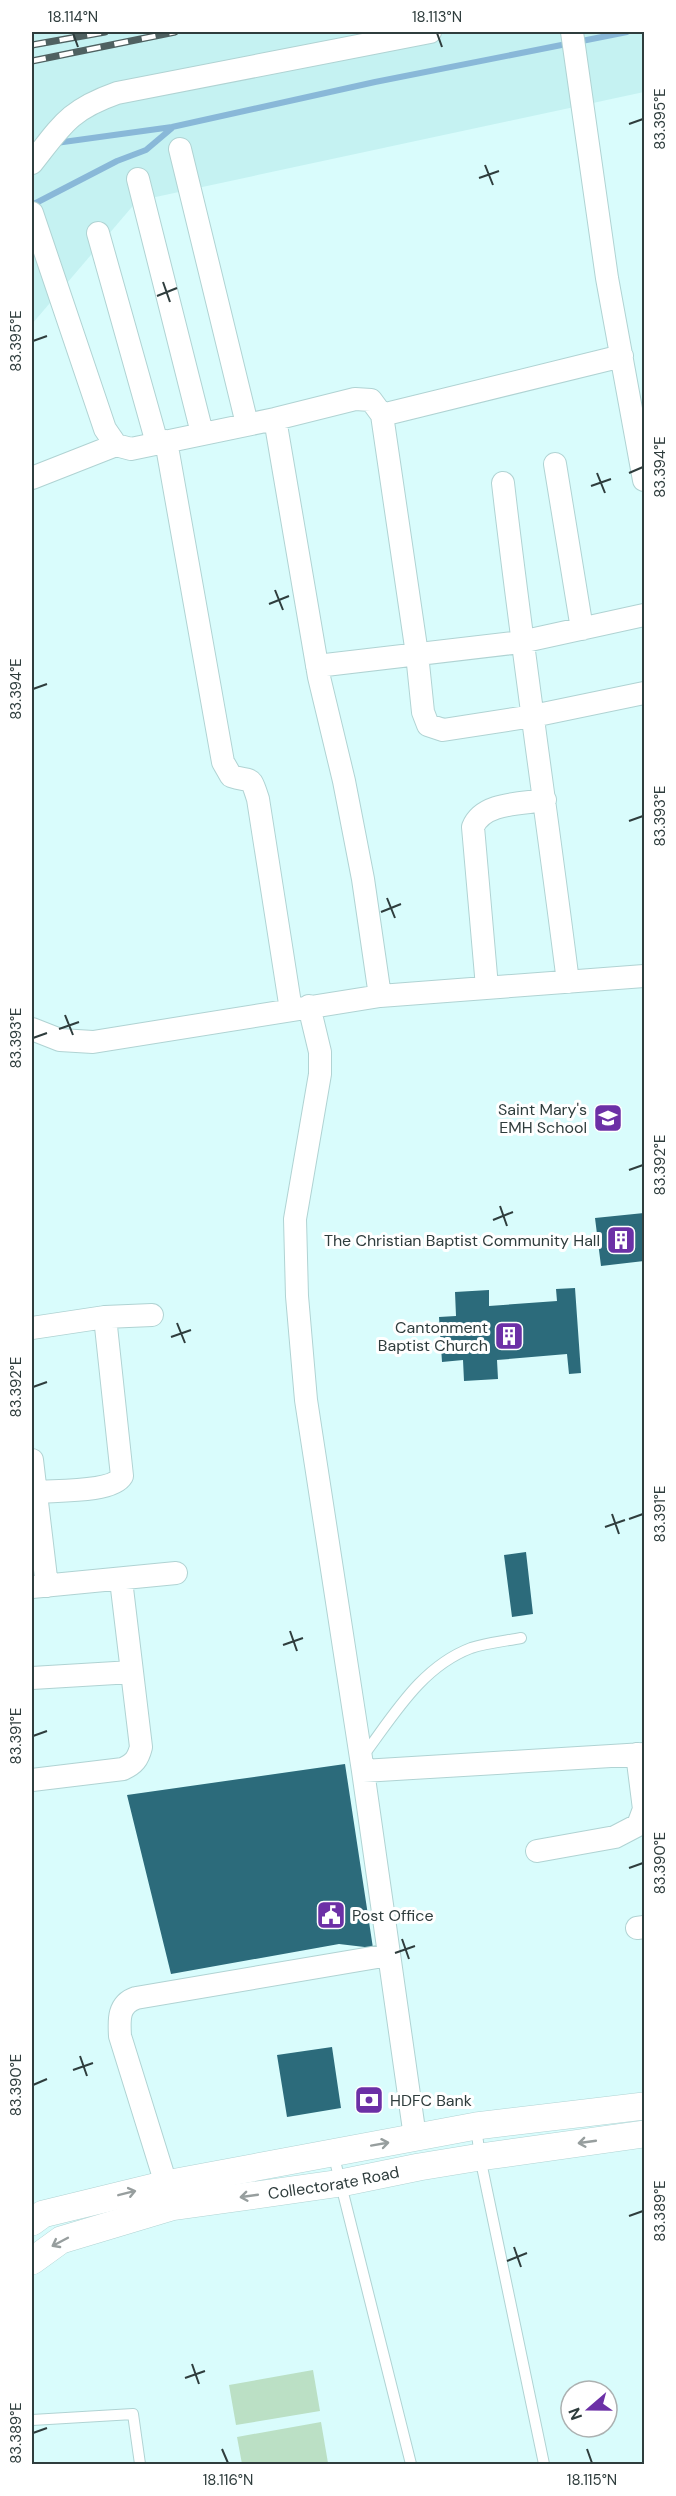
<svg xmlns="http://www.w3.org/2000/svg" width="676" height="2496" font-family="'DM Sans',sans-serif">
<rect width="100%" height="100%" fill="#d9fcfc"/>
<path fill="#c5f2f2" d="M32 32H644V92L137 201 32 324Z"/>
<path fill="#bbe0c5" d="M313 2370 320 2411 236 2425 229 2385Z
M321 2422 328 2463 242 2464 237 2437Z"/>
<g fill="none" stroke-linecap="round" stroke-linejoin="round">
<path stroke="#89b8d8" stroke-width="6" d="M56 143 172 127 375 82 627 32
M32 205 117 161 146 150 172 128"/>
</g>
<path fill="#2c6b7b" d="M644 1213V1261L601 1266 595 1218Z
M575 1288 581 1373 569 1374 567 1354 497 1360 498 1379 464 1381 463 1360 442 1362 439 1317 456 1316 455 1292 489 1290V1306L557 1301 556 1289Z
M526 1552 533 1614 512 1617 504 1555Z
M345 1764 373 1948 339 1944 171 1974 127 1795Z
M332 2047 341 2108 287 2117 277 2055Z"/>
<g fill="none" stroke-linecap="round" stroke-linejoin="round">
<g stroke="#b0d3d3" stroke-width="12">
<path id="service" d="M363 1756C394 1715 421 1667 471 1648 486 1643 505 1641 521 1638
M476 2127 480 2157 544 2464
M333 2153 411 2464
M32 2420 133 2414 140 2464"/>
</g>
<g stroke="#b0d3d3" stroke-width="24">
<path id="minor" d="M572 32 607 278 644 480
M180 149 247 424
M32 163C62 125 69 110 117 93L430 32
M138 179 202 433
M32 213 105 429 116 445 131 449 275 419 355 399 371 400 382 415 417 654 423 712 428 725 443 730 533 716 644 693
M98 233 157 443
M382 415 622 356
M275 419 319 677 344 781 363 879 380 996
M166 441 223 762 231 776C253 783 250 774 258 799L291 1010
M555 464 582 629
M32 478 116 445
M503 483C522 649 547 815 568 982
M317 666 521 642 644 615
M487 987 473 827C483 802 522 804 545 800
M309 1006 320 1052V1074L295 1219 297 1296 306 1400 363 1771 415 2137
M32 1029 60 1040 93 1042 380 996 644 976
M32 1328 105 1317 152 1315
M32 1460 47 1586
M35 1492C55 1490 112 1493 122 1476L105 1317
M32 1587 176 1573
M32 1678 132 1672
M363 1771 644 1754
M32 1780 123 1769C134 1764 138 1759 141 1747L121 1580
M537 1851 615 1837 638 1825 644 1809 637 1754
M637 1928 644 1927
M166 2184 120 2036C119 2020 118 2004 136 1998L389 1955"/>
</g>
<g stroke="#b0d3d3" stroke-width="28">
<g id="tertiary">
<path d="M32 2222 43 2214 166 2184 476 2126 644 2106"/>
<path id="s1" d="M32 2261 61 2240 171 2207 341 2183 419 2167 480 2157 644 2134"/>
</g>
</g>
<use href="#service" stroke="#fff" stroke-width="10"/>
<use href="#minor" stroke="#fff" stroke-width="22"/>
<use href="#tertiary" stroke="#fff" stroke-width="27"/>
<g stroke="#4f6161" stroke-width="7">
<path id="rail" d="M32 45 105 32
M32 61 175 32"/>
</g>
<use href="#rail" stroke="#fff" stroke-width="4.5" stroke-dasharray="14" stroke-linecap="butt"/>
</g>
<defs><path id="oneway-shaft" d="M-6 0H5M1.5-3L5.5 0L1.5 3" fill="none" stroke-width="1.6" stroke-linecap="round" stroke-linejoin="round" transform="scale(1.5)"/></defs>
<g stroke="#979e9e">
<use href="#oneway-shaft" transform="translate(587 2142) rotate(172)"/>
<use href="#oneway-shaft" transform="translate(380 2144) rotate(-10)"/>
<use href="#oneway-shaft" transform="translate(127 2193) rotate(-14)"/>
<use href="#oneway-shaft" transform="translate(249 2196) rotate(172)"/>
<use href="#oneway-shaft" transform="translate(60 2242) rotate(152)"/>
</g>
<path fill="none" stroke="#2f3d3d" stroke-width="2" d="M73 33 78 47M437 33 442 47M629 124 643 119M485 165 493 185M479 178 499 171M163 282 170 302M157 296 177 288M33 341 47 336M597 473 605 493M629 473 643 467M591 486 611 479M275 590 283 610M269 604 289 596M33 689 47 684M629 821 643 816M387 898 395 918M381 912 401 904M65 1015 73 1035M59 1029 79 1022M33 1038 47 1033M629 1170 643 1165M500 1206 507 1226M493 1220 513 1212M177 1323 185 1343M171 1337 191 1330M33 1387 47 1382M612 1514 619 1534M629 1519 643 1514M605 1527 625 1520M290 1631 297 1651M283 1645 303 1638M33 1736 47 1731M629 1868 643 1863M402 1939 409 1959M395 1953 415 1946M80 2056 87 2076M73 2070 93 2063M33 2085 47 2079M629 2216 643 2211M514 2247 521 2267M507 2261 527 2253M192 2364 199 2384M185 2378 205 2371M33 2433 47 2428M222 2449 228 2463M587 2449 592 2463"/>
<defs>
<g id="school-square" transform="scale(1.5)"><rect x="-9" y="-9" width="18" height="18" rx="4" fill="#6c30a6" stroke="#fff"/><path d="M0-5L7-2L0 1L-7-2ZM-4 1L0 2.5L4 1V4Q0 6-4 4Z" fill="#fff"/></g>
<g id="building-square" transform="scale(1.5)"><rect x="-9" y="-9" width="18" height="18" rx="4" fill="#6c30a6" stroke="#fff"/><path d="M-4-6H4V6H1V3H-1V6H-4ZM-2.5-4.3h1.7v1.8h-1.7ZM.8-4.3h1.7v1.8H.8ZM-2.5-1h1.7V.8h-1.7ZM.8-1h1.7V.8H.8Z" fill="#fff"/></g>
<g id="civic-square" transform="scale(1.5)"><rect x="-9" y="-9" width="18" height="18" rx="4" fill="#6c30a6" stroke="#fff"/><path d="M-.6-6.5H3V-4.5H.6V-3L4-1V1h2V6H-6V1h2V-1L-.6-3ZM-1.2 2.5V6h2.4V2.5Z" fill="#fff"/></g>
<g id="bank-square" transform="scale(1.5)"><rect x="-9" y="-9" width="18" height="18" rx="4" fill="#6c30a6" stroke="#fff"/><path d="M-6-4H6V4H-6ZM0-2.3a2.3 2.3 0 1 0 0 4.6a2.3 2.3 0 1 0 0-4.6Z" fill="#fff"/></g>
</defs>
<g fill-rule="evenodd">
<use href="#school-square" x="608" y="1118"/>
<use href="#building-square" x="621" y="1240"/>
<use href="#building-square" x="509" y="1336"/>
<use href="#civic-square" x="331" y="1915"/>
<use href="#bank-square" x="369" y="2100"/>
</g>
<g text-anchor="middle" stroke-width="6" stroke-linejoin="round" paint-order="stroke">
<g font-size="16" fill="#2f3d3d" stroke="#fff" text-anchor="end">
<text x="587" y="1115">Saint Mary's<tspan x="587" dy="18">EMH School</tspan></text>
<text x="600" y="1246">The Christian Baptist Community Hall</text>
<text x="488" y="1333">Cantonment<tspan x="488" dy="18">Baptist Church</tspan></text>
<text x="352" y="1921" text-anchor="start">Post Office</text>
<text x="390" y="2106" text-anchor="start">HDFC Bank</text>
</g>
<g font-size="16" fill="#2f3d3d" stroke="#fff">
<text dy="6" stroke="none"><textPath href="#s1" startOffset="315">Collectorate Road</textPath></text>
</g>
</g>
<rect width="676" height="2496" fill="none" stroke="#ffffff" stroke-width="66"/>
<g transform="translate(589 2409) rotate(250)"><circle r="28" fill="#ffffff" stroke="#acb1b1" stroke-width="1.5"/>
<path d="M0-4.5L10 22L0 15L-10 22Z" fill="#6c30a6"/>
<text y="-9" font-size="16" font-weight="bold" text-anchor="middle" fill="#2f3d3d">N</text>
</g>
<rect x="33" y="33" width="610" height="2430" fill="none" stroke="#2f3d3d" stroke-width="2"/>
<g font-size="15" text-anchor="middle" fill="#2f3d3d">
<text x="73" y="22">18.114°N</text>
<text x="437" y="22">18.113°N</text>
<text transform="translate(660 119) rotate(-90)" y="5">83.395°E</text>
<text transform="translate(16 341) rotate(-90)" y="5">83.395°E</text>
<text transform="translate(660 467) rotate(-90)" y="5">83.394°E</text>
<text transform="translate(16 689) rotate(-90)" y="5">83.394°E</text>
<text transform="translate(660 816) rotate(-90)" y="5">83.393°E</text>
<text transform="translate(16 1038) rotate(-90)" y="5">83.393°E</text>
<text transform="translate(660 1165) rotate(-90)" y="5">83.392°E</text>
<text transform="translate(16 1387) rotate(-90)" y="5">83.392°E</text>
<text transform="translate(660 1514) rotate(-90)" y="5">83.391°E</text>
<text transform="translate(16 1736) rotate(-90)" y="5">83.391°E</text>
<text transform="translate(660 1863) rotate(-90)" y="5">83.390°E</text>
<text transform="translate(16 2085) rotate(-90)" y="5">83.390°E</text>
<text transform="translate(660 2211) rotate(-90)" y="5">83.389°E</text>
<text transform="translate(16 2433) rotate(-90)" y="5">83.389°E</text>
<text x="228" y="2485">18.116°N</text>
<text x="592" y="2485">18.115°N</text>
</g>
</svg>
